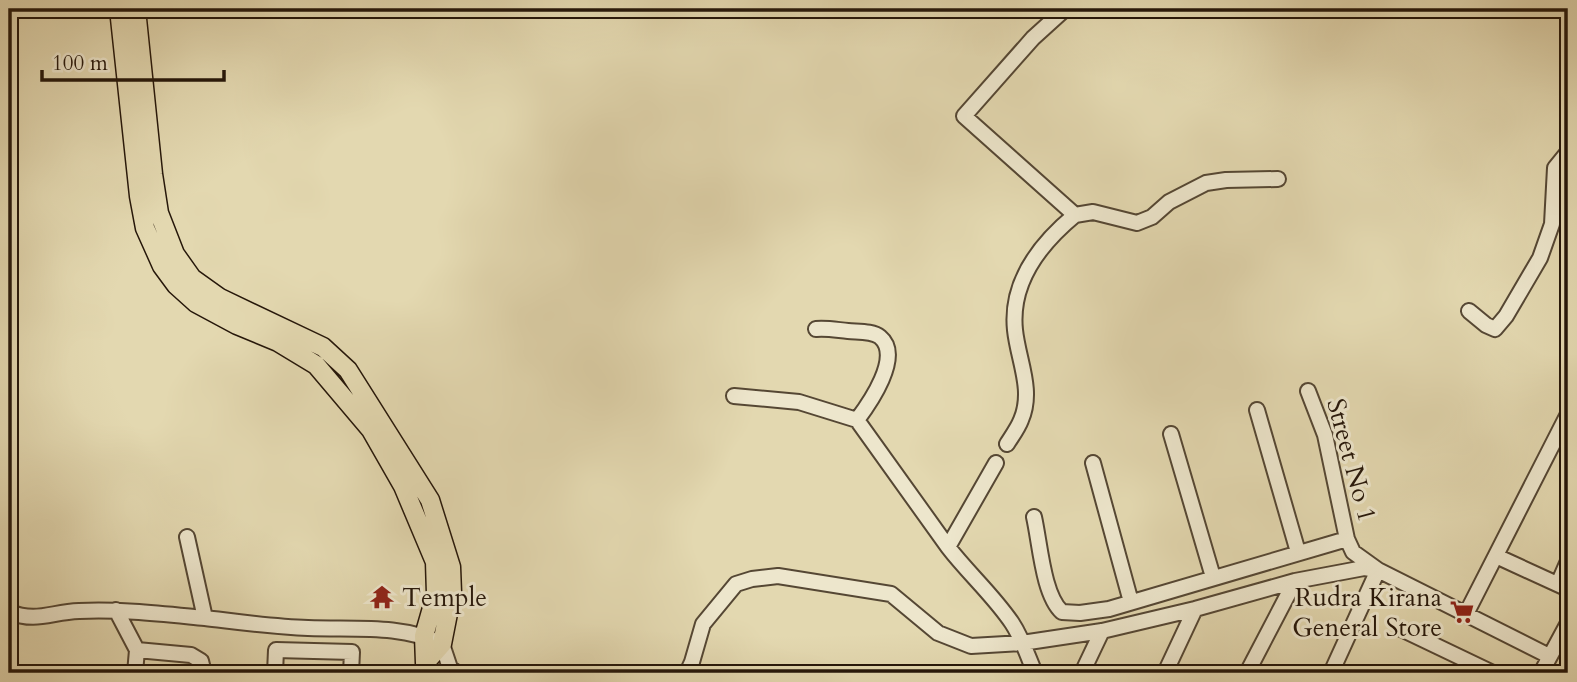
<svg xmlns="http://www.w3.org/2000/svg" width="1577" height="682" font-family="Cardo,serif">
<rect width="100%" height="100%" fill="#e3d8b0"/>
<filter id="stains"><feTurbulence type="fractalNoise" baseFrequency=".00286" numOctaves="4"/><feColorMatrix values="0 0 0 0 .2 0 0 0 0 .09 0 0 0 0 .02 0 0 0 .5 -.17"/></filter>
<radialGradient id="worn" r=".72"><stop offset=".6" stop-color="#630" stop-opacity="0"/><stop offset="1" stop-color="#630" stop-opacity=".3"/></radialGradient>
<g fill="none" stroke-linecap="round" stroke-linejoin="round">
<g stroke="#554734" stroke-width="18">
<path id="minor" d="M1075 215 1093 212 1137 223 1152 217 1169 202 1206 183 1226 180 1278 179
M1469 311 1486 325 1495 329 1506 316 1540 258 1552 224 1555 168 1568 152
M816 329C827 328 837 330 848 331 858 332 873 331 880 337 903 356 869 404 857 420
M1308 391 1325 435 1347 539 1353 552 1378 570 1331 673
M734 396 799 402 857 420 948 547
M1257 410 1298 552
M1171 434 1213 577
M1007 444C1012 436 1018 428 1021 420 1034 390 1018 360 1015 330 1010 282 1041 243 1075 215L964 116 1033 38 1065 9
M996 463 948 547C968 573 993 595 1012 623 1022 638 1028 657 1035 673
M1093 463 1131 602
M1034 517C1040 543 1043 595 1062 612L1080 613 1109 609 1347 539
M187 537 205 618C239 622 274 627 308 628 354 630 400 624 442 644L450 668 457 673
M1496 556 1568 589
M1558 584 1568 561
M116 610 137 650 135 673
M9 612C37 623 51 612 79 611 121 609 163 614 205 618
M1466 614 1568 414
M1401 629 1493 673
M137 650 191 655 201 661 204 673
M275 673 276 650 352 652 351 673
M687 673 692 662 703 624 736 584 752 579 778 576 891 594 938 633 971 646 1022 643 1102 631 1195 609 1295 581 1364 568 1378 570 1549 656
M1082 673 1102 631
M1165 673 1195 609
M1247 673 1295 581
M1541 673 1568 623"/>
</g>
<g stroke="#26170a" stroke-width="21">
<path id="major" d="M119 9 139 196 145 228 162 266 176 285 196 303 237 325 278 342 316 365 371 430 403 486 435 562 436 594 424 636 425 663
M136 9 153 174 159 213 175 254 192 278 220 298 323 347 348 370 430 500 451 567 452 593 442 644 425 663"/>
</g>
<use href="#minor" stroke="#ede6cc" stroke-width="14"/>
<use href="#major" stroke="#e3d8b0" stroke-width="18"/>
</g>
<defs>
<g id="temple-bare" transform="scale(1.89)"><path d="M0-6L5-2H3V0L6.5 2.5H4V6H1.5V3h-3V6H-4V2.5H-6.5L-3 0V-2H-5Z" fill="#8f2418" stroke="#ede6cc" stroke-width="2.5" paint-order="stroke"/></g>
<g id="supermarket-bare" transform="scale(1.89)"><path d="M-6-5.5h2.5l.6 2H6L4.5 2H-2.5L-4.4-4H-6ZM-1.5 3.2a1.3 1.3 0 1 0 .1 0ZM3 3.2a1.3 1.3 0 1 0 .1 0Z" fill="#8f2418" stroke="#ede6cc" stroke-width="2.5" paint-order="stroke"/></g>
</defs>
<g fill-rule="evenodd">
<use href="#temple-bare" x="382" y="597"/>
<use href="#supermarket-bare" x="1462" y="612"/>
</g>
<g text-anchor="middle" stroke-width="6" stroke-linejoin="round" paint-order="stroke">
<g font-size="26" fill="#26170a" stroke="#ede6cc">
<text transform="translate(1352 460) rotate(75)" y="9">Street No 1</text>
</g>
<g font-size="26" fill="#26170a" stroke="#ede6cc" text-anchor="start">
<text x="402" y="606">Temple</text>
<text x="1442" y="606" text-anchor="end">Rudra Kirana<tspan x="1442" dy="30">General Store</tspan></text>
</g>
</g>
<rect width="1577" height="682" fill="none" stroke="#e3d8b0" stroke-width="35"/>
<rect x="10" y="10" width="1556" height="661" fill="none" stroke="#26170a" stroke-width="3.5"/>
<rect x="18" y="18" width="1542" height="647" fill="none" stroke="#26170a" stroke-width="2"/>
<path d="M42 70v10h182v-10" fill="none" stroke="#26170a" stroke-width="3.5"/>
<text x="52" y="70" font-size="21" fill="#26170a" stroke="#ede6cc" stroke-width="5" paint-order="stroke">100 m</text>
<rect width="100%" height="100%" filter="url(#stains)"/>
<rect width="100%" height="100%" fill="url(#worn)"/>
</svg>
